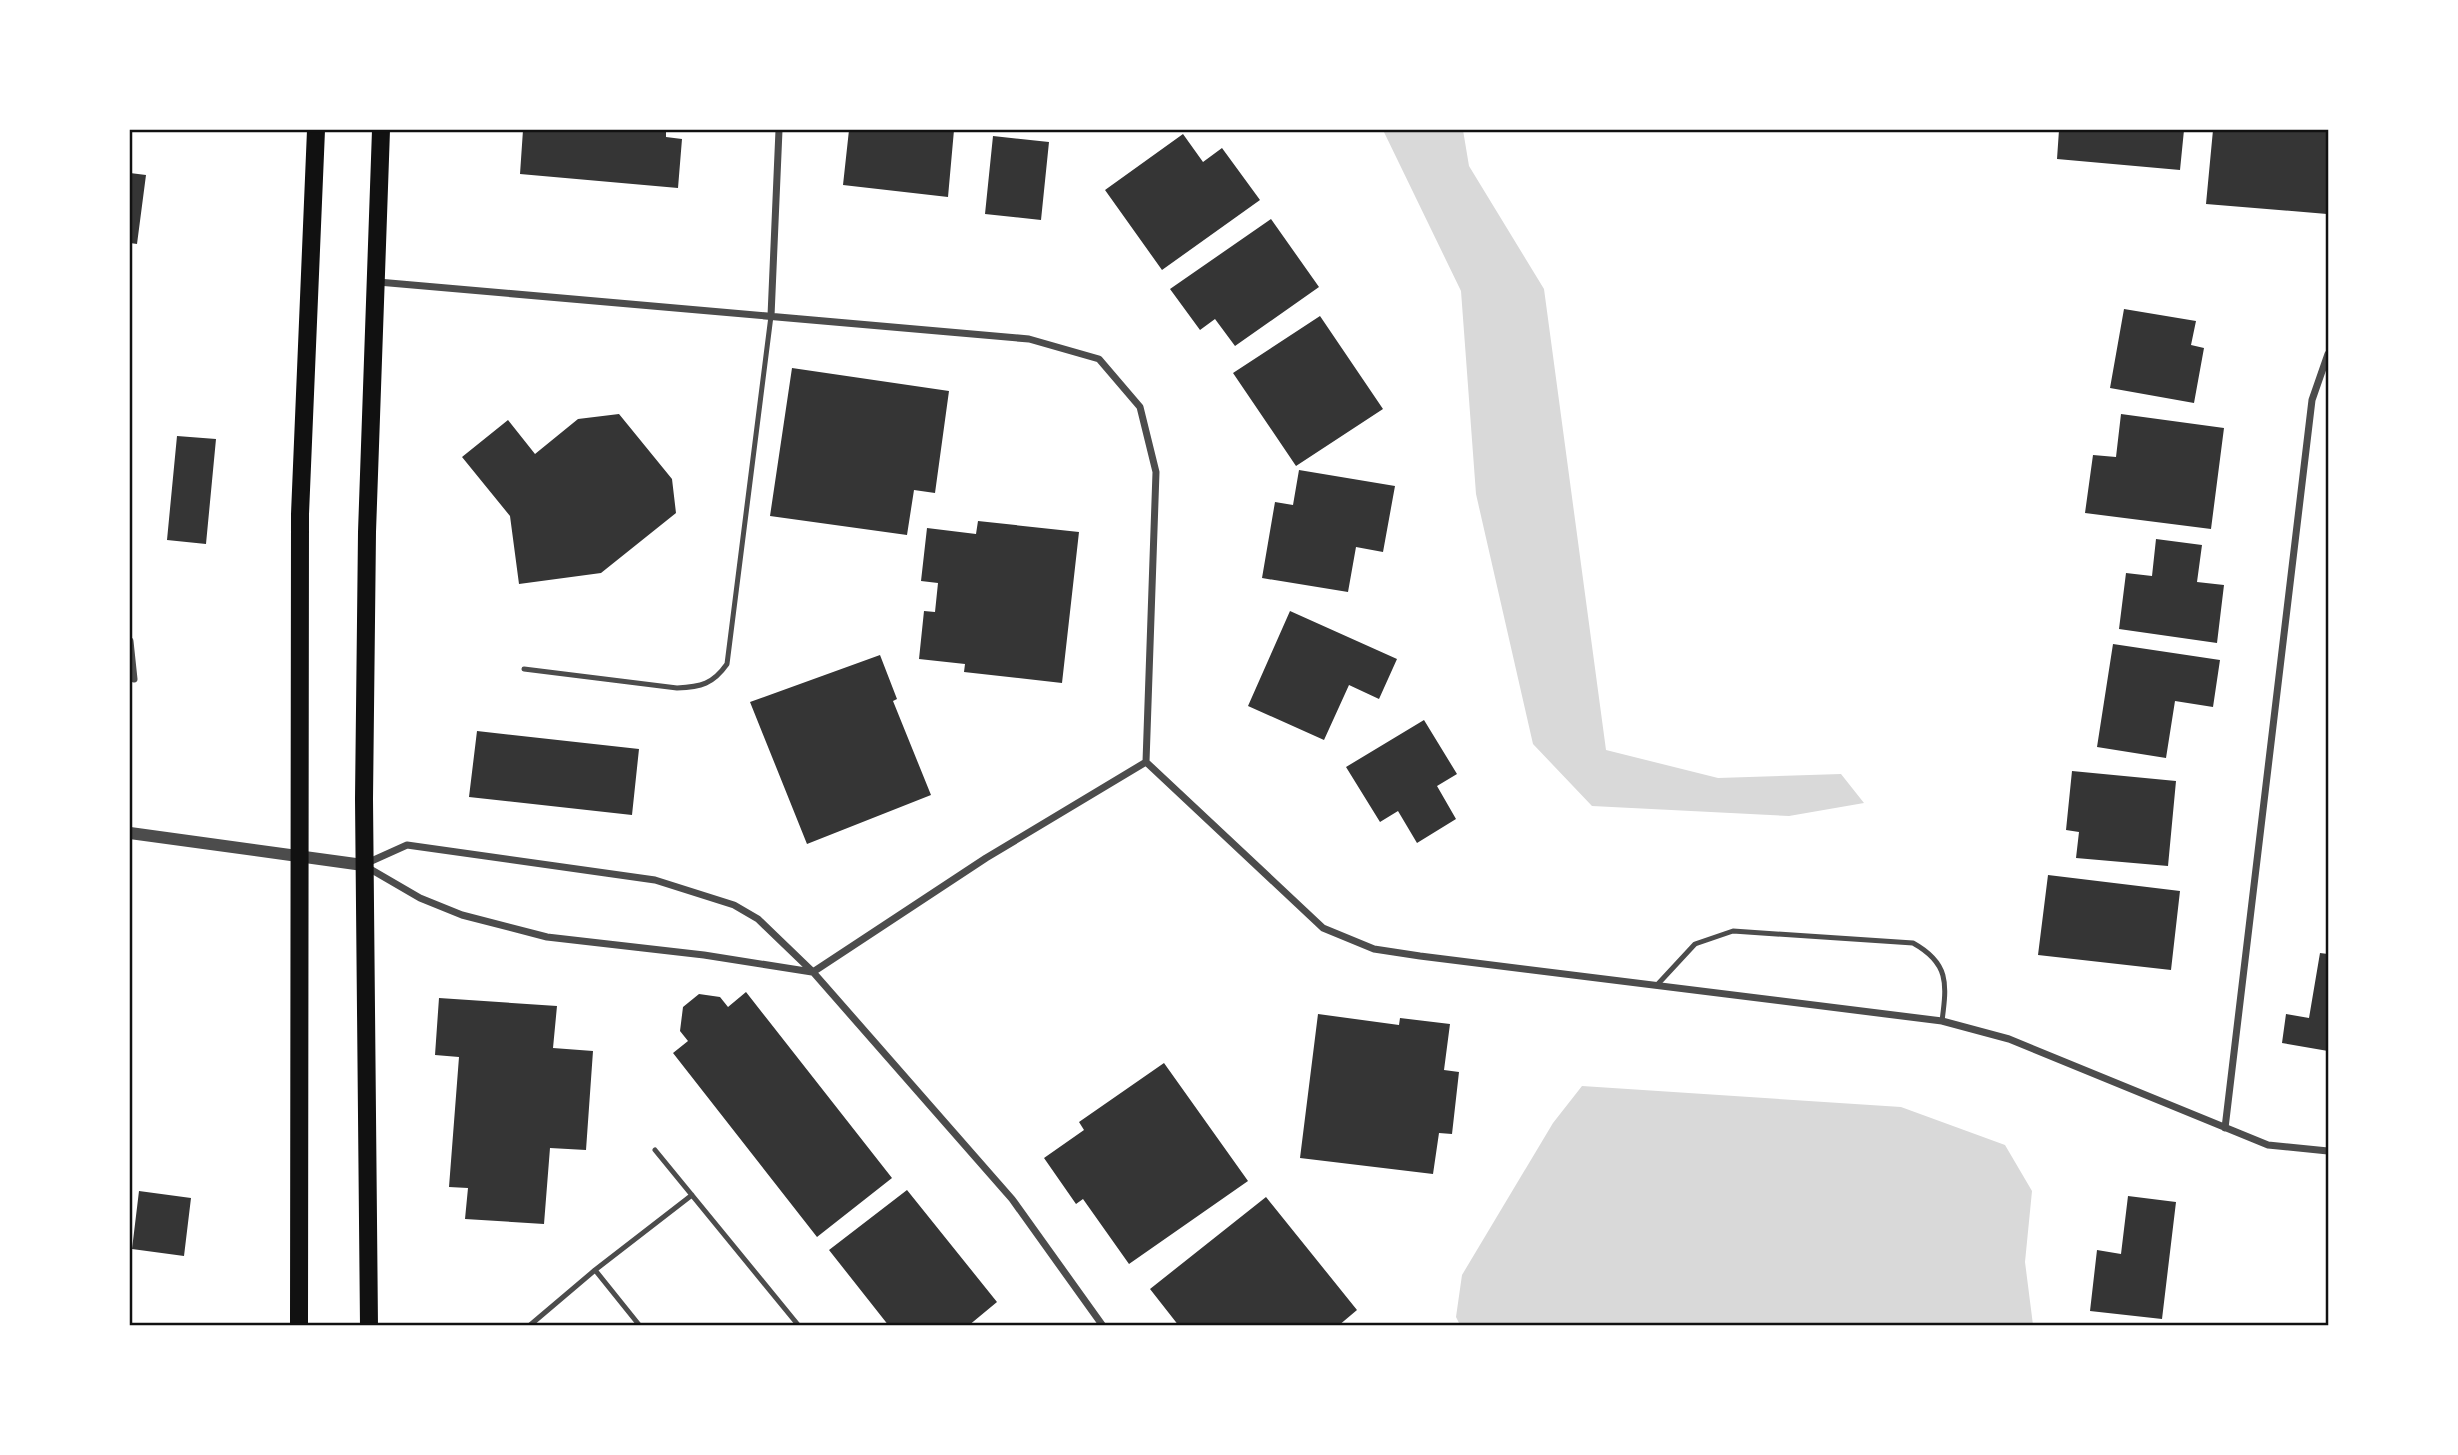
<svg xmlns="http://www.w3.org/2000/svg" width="2458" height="1455" font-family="'Source Sans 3',sans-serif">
<rect width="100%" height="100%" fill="#fff"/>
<path fill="#d9d9d9" d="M1383 130H1463L1469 166 1544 289 1606 750 1718 778 1841 774 1864 803 1789 816 1592 806 1533 744 1476 494 1461 291Z
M1582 1086 1901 1107 2005 1145 2032 1191 2025 1262 2033 1325H1460L1456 1317 1462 1275 1553 1123Z"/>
<path fill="#353535" d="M523 130H666V137L682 139 678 188 520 174Z
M849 130H954L948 197 843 185Z
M2059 130H2184L2180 170 2057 159Z
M2213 130H2328L2327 214 2206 204Z
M1183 134 1203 162 1222 148 1260 200 1162 270 1105 190Z
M993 136 1049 142 1041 220 985 214Z
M130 173 146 175 137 244 130 243Z
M1271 219 1319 287 1235 346 1215 319 1200 330 1170 289Z
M2124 309 2196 321 2191 345 2204 348 2194 403 2110 388Z
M1320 316 1383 409 1296 466 1233 373Z
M792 368 949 391 935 493 914 490 907 535 770 516Z
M619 414 672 479 676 513 601 573 519 584 510 516 462 457 508 420 535 454 578 419Z
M2121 414 2224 428 2211 529 2085 513 2093 455 2116 457Z
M177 436 216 439 206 544 167 540Z
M1299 470 1395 486 1383 552 1356 547 1348 592 1262 578 1275 502 1293 505Z
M978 521 1079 532 1062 683 964 672 965 664 919 659 924 611 935 612 938 583 921 581 927 528 976 534Z
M2156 539 2202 545 2197 582 2224 585 2217 643 2119 629 2126 573 2152 576Z
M1290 611 1397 659 1379 699 1349 685 1324 740 1248 706Z
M2113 644 2220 660 2213 707 2175 701 2166 758 2097 747Z
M880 655 897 699 893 701 931 795 807 844 750 702Z
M1424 720 1457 774 1437 786 1456 819 1417 843 1398 811 1380 822 1346 767Z
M477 731 639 749 632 815 469 797Z
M2072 771 2176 781 2168 866 2076 858 2079 832 2066 830Z
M2048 875 2180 891 2171 970 2038 955Z
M2320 953 2328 954V1051L2282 1043 2286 1014 2309 1018Z
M746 992 892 1178 817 1237 673 1053 688 1041 680 1031 683 1007 699 994 720 997 728 1007Z
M439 998 557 1006 553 1048 593 1051 586 1150 550 1148 544 1224 465 1219 468 1188 449 1187 459 1057 435 1055Z
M1318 1014 1399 1025 1400 1018 1450 1024 1444 1070 1459 1072 1452 1134 1439 1133 1433 1174 1300 1158Z
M1164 1063 1248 1181 1129 1264 1083 1199 1076 1204 1044 1158 1084 1130 1079 1122Z
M907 1190 997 1302 968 1326H889L829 1250Z
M139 1191 191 1198 184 1256 132 1249Z
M2128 1196 2176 1202 2162 1319 2090 1311 2097 1250 2121 1254Z
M1266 1197 1357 1310 1338 1326H1179L1150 1289Z"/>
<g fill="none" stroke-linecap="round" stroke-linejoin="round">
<path stroke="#4c4c4c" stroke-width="5" d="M524 669 677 688C701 687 713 684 727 664L771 316
M1657 985 1695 944 1733 931 1913 943C1949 963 1947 983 1942 1021
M655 1150 799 1326
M595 1270 692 1195
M529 1326 595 1270 640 1326"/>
<path stroke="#4c4c4c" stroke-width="7" d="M378 282 1029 339 1099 359 1140 407 1156 472 1146 762 1323 928 1374 949 1420 956 1942 1021 2009 1039 2268 1145 2328 1151
M771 316 779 130
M130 641 134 679
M367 863 407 845 655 880 734 905 758 919 813 972 1012 1199 1103 1326
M365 866 420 898 462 915 547 937 704 955 812 972
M813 972 986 858 1146 762
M2225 1128 2312 400 2328 354"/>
<path stroke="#4c4c4c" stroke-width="12" d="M130 833 363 865"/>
<path stroke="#111" stroke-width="18" d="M299 1326 300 514 316 130
M369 1326 364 799 367 532 381 130"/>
</g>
<rect width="2458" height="1455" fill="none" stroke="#ffffff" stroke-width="262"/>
<rect x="131" y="131" width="2196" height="1193" fill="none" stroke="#111" stroke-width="2.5"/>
</svg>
